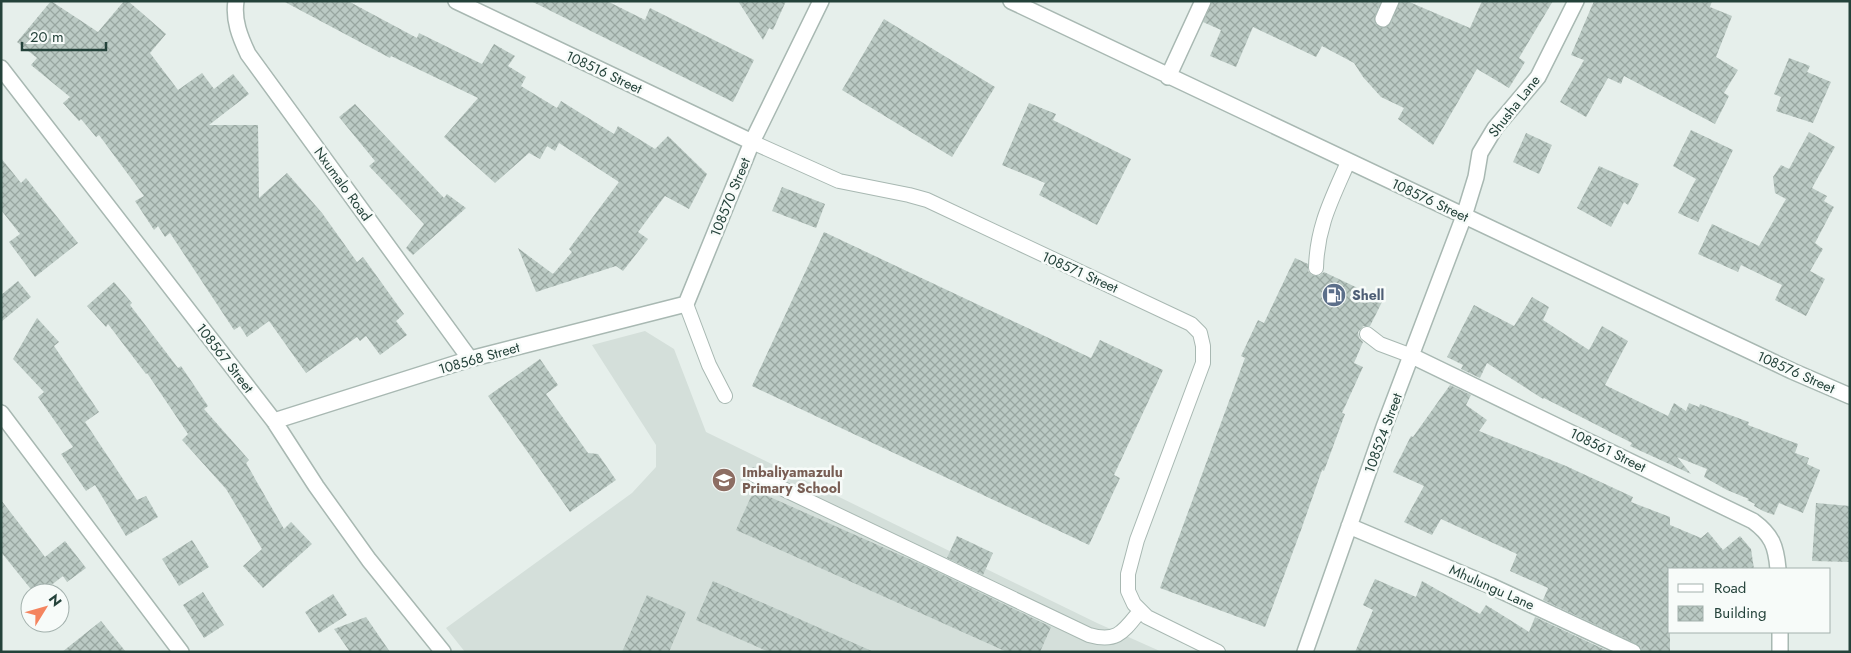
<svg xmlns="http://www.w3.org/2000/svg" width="1851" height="653" font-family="Jost,sans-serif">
<defs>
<pattern id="building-cross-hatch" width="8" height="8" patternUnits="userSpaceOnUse" patternTransform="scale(1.25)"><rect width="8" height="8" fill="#bbcac4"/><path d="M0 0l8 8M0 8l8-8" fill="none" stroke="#98a6a0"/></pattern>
</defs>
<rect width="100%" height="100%" fill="#e6efeb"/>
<path fill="#d4dfda" d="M645 331 674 349 706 432 1097 623 1162 652H465L446 628 632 493 656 467V445L592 345Z"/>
<path fill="url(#building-cross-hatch)" d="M51 1 98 32 124 1H128L166 34 150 53 178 90 202 73 214 89 233 74 249 94 209 125H258L259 198 287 173 322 213 357 262 363 257 404 314 396 321 407 335 380 355 366 336 360 341 357 337 306 373 269 321 247 337 240 326 234 330 170 233 165 237 158 226 154 230 135 201 144 196 99 135 96 137 81 119 79 121 63 103 70 97 31 65 37 58 17 42Z
M283 1H348L417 38 419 33 482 64 494 44 515 56 508 66 526 77 521 86 557 108 561 101 614 134 618 126 655 149 668 136 707 174 689 209 665 196 638 232 648 239 623 271 616 266 536 292 518 248 553 274 572 252 569 249 619 182 559 143 555 151 547 146 540 159 529 153 495 183 444 137 478 98 391 56 390 58Z
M531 1H607L645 20 650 8 754 60 733 102Z
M738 1H786L773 30 769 28 763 40Z
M1212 1H1381L1374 20 1376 25 1384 28 1391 23 1400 1H1407L1470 28 1482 1H1553L1519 58 1525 62 1509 88 1477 69 1433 145 1398 119 1404 108 1381 97 1363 77 1354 63 1322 46 1316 57 1253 27 1236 67 1210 56 1221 30 1203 22Z
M1594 1H1712L1710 7 1732 16 1716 57 1738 70 1724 93 1729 96 1715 124 1624 76 1621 84 1608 78 1586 117 1560 102 1584 60 1571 55Z
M884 19 995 87 952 157 842 90Z
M1789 58 1810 66 1807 72 1831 82 1813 123 1776 111 1781 97 1774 94Z
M1029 103 1056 114 1053 120 1131 159 1097 225 1039 195 1045 183 1002 165Z
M355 104 444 198 447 194 466 208 413 255 406 248 424 224 369 166 375 161 339 117Z
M1691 130 1733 150 1698 222 1678 213 1696 179 1673 166Z
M1809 132 1835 147 1812 188 1827 196 1824 201 1834 207 1815 243 1823 249 1810 271 1825 279 1806 316 1775 300 1782 285 1741 265 1738 272 1698 254 1712 224 1759 246 1786 199 1775 193 1773 177 1781 165 1789 169Z
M1526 133 1552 145 1539 174 1513 162Z
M1 158 21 183 26 178 78 243 35 277 9 242 20 234 1 210Z
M1599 166 1639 184 1628 205 1624 202 1611 227 1577 208Z
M782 187 825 204 816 228 772 211Z
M824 232 1091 358 1100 340 1163 370 1114 475 1120 478 1089 545 752 386Z
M1295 258 1308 264V271L1312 275 1319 276 1324 272 1383 300 1370 326H1363L1358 332 1359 338 1363 342 1354 363 1363 367 1342 413 1345 414 1324 471 1322 470 1301 530 1265 627 1160 588 1245 358 1241 356 1258 320 1264 323Z
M18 281 31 297 1 322V295Z
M114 282 132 303 130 305 178 368 181 366 208 406 204 409 249 460 246 463 284 529 291 522 312 544 263 588 243 566 262 549 226 489 182 440 188 434 147 373 146 374 108 324 106 327 87 306Z
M1532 297 1549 307 1543 320 1589 350 1602 326 1628 341 1605 385 1668 416 1674 403 1686 411 1689 403 1699 407 1700 404 1749 422 1748 425 1798 444 1795 453 1809 458 1807 464 1820 470 1803 513 1779 503 1774 515 1763 511 1754 506 1755 504 1747 500 1749 499 1727 490 1704 477 1707 469 1677 457 1691 474 1630 446 1632 443 1544 398 1543 399 1487 363 1480 378 1461 369 1463 365 1447 357 1474 305 1514 326Z
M37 318 59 342 54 346 99 412 85 422 137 500 146 496 158 517 126 536 95 485 86 491 61 454 73 447 38 397 44 392 13 359Z
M540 359 558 385 546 394 588 453 598 454 616 480 570 512 488 396Z
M1450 385 1471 395 1466 405 1487 420 1479 431 1566 466 1633 497 1631 502 1670 517V525L1701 538 1708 532 1723 550 1740 536 1751 549 1754 569H1670V652H1642L1641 647 1637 644 1543 600 1548 588 1510 571 1517 554 1441 519 1432 535 1404 522 1424 486 1393 472 1411 436 1413 437Z
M754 490 925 566 1051 627 1040 652H1007L736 530Z
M1 500 45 557 65 541 86 568 67 582 63 576 41 593H34L1 552Z
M1816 503 1850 506V562L1812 561Z
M957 536 993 553 983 575 947 558Z
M192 540 209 567 179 586 162 559Z
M1375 579 1416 597 1422 581 1480 614 1486 605 1529 632 1535 617 1610 652H1355L1373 610 1363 605Z
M713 581 874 652H769L696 620Z
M203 592 224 625 204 638 183 605Z
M333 594 347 615 319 633 305 612Z
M647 595 686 612 669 652H622Z
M366 617 390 652H350L334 629Z
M101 621 126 652H62Z"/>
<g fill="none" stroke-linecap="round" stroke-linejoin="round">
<g stroke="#a8b8b2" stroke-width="16">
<path id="lane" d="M752 142 839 181 909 195 927 200 1191 324 1200 333 1203 346V363L1137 540 1128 574V591L1134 604 1147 617 1218 652
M1316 268C1317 226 1332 199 1348 162
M686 304 709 365 725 396
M1367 334 1380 344 1412 356
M754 475 1089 635C1117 643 1123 632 1140 611"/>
</g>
<g stroke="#a8b8b2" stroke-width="18">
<path id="street" d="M236 1C233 20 240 37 248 54L470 359
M456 1 752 142
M1011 1 1792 371 1850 396
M1383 19 1391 1
M1 68 274 421 316 486 369 560 443 652
M1168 77 1203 1
M1412 356 1753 521C1772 535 1776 546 1778 569
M1 413 181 652
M274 421 470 359 686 304 752 142 821 1
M1349 526 1491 586 1633 652
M1780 632V652
M1305 652 1384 427 1464 216 1476 177 1480 153 1495 128 1538 77 1576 1"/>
</g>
<use href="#lane" stroke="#fff" stroke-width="14"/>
<use href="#street" stroke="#fff" stroke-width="15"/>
</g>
<defs>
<g id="fuel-disc" transform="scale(1.25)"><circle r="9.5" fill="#5c6f8a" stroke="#f7fbf9"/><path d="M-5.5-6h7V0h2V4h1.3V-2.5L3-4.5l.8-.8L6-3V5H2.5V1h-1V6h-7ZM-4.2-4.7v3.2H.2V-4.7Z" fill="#fff"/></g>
<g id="school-disc" transform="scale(1.25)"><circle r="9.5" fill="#8d6e63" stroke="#f7fbf9"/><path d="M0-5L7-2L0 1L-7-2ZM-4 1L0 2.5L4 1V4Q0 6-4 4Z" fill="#fff"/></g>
</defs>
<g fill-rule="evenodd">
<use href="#fuel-disc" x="1334" y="295"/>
<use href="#school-disc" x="724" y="480"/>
</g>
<g text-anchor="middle" stroke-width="5" stroke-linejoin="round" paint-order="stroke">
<g font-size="14" fill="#24423a" stroke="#f7fbf9">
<text transform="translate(604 72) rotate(25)" y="5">108516 Street</text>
<text transform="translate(1514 106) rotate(-52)" y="5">Shusha Lane</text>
<text transform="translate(343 184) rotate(54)" y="5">Nxumalo Road</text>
<text transform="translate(730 197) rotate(-68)" y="5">108570 Street</text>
<text transform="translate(1430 200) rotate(25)" y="5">108576 Street</text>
<text transform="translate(1080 272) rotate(24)" y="5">108571 Street</text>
<text transform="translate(225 358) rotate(52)" y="5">108567 Street</text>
<text transform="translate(479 358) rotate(-16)" y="5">108568 Street</text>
<text transform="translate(1796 372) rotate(24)" y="5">108576 Street</text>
<text transform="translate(1383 433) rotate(-70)" y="5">108524 Street</text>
<text transform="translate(1608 450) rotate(26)" y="5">108561 Street</text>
<text transform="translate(1492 587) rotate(24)" y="5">Mhulungu Lane</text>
</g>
<g font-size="14" font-weight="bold" fill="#4e5e75" stroke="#f7fbf9" text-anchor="start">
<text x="1352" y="300">Shell</text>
</g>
<g font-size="14" font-weight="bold" fill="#785e54" stroke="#f7fbf9" text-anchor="start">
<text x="742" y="477">Imbaliyamazulu<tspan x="742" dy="16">Primary School</tspan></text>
</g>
</g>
<rect width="1851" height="653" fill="none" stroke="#24423a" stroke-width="5"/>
<rect x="1668" y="568" width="162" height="65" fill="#f7fbf9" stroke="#a3b1ad"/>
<rect x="1678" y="584" width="25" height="8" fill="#ffffff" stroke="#a3b1ad"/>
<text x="1714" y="593" font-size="15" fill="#24423a">Road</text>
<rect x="1678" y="606" width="25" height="15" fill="url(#building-cross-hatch)" stroke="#a3b1ad"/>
<text x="1714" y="618" font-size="15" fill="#24423a">Building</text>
<g transform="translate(45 608) rotate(53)"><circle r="24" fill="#f7fbf9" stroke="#a3b1ad"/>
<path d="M0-4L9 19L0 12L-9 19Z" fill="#f4845f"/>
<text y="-8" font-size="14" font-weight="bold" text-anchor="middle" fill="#24423a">N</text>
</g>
<path d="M22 42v8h84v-8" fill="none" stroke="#24423a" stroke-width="2.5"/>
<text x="30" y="42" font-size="15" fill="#24423a" stroke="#f7fbf9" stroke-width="4" paint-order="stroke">20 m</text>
</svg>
